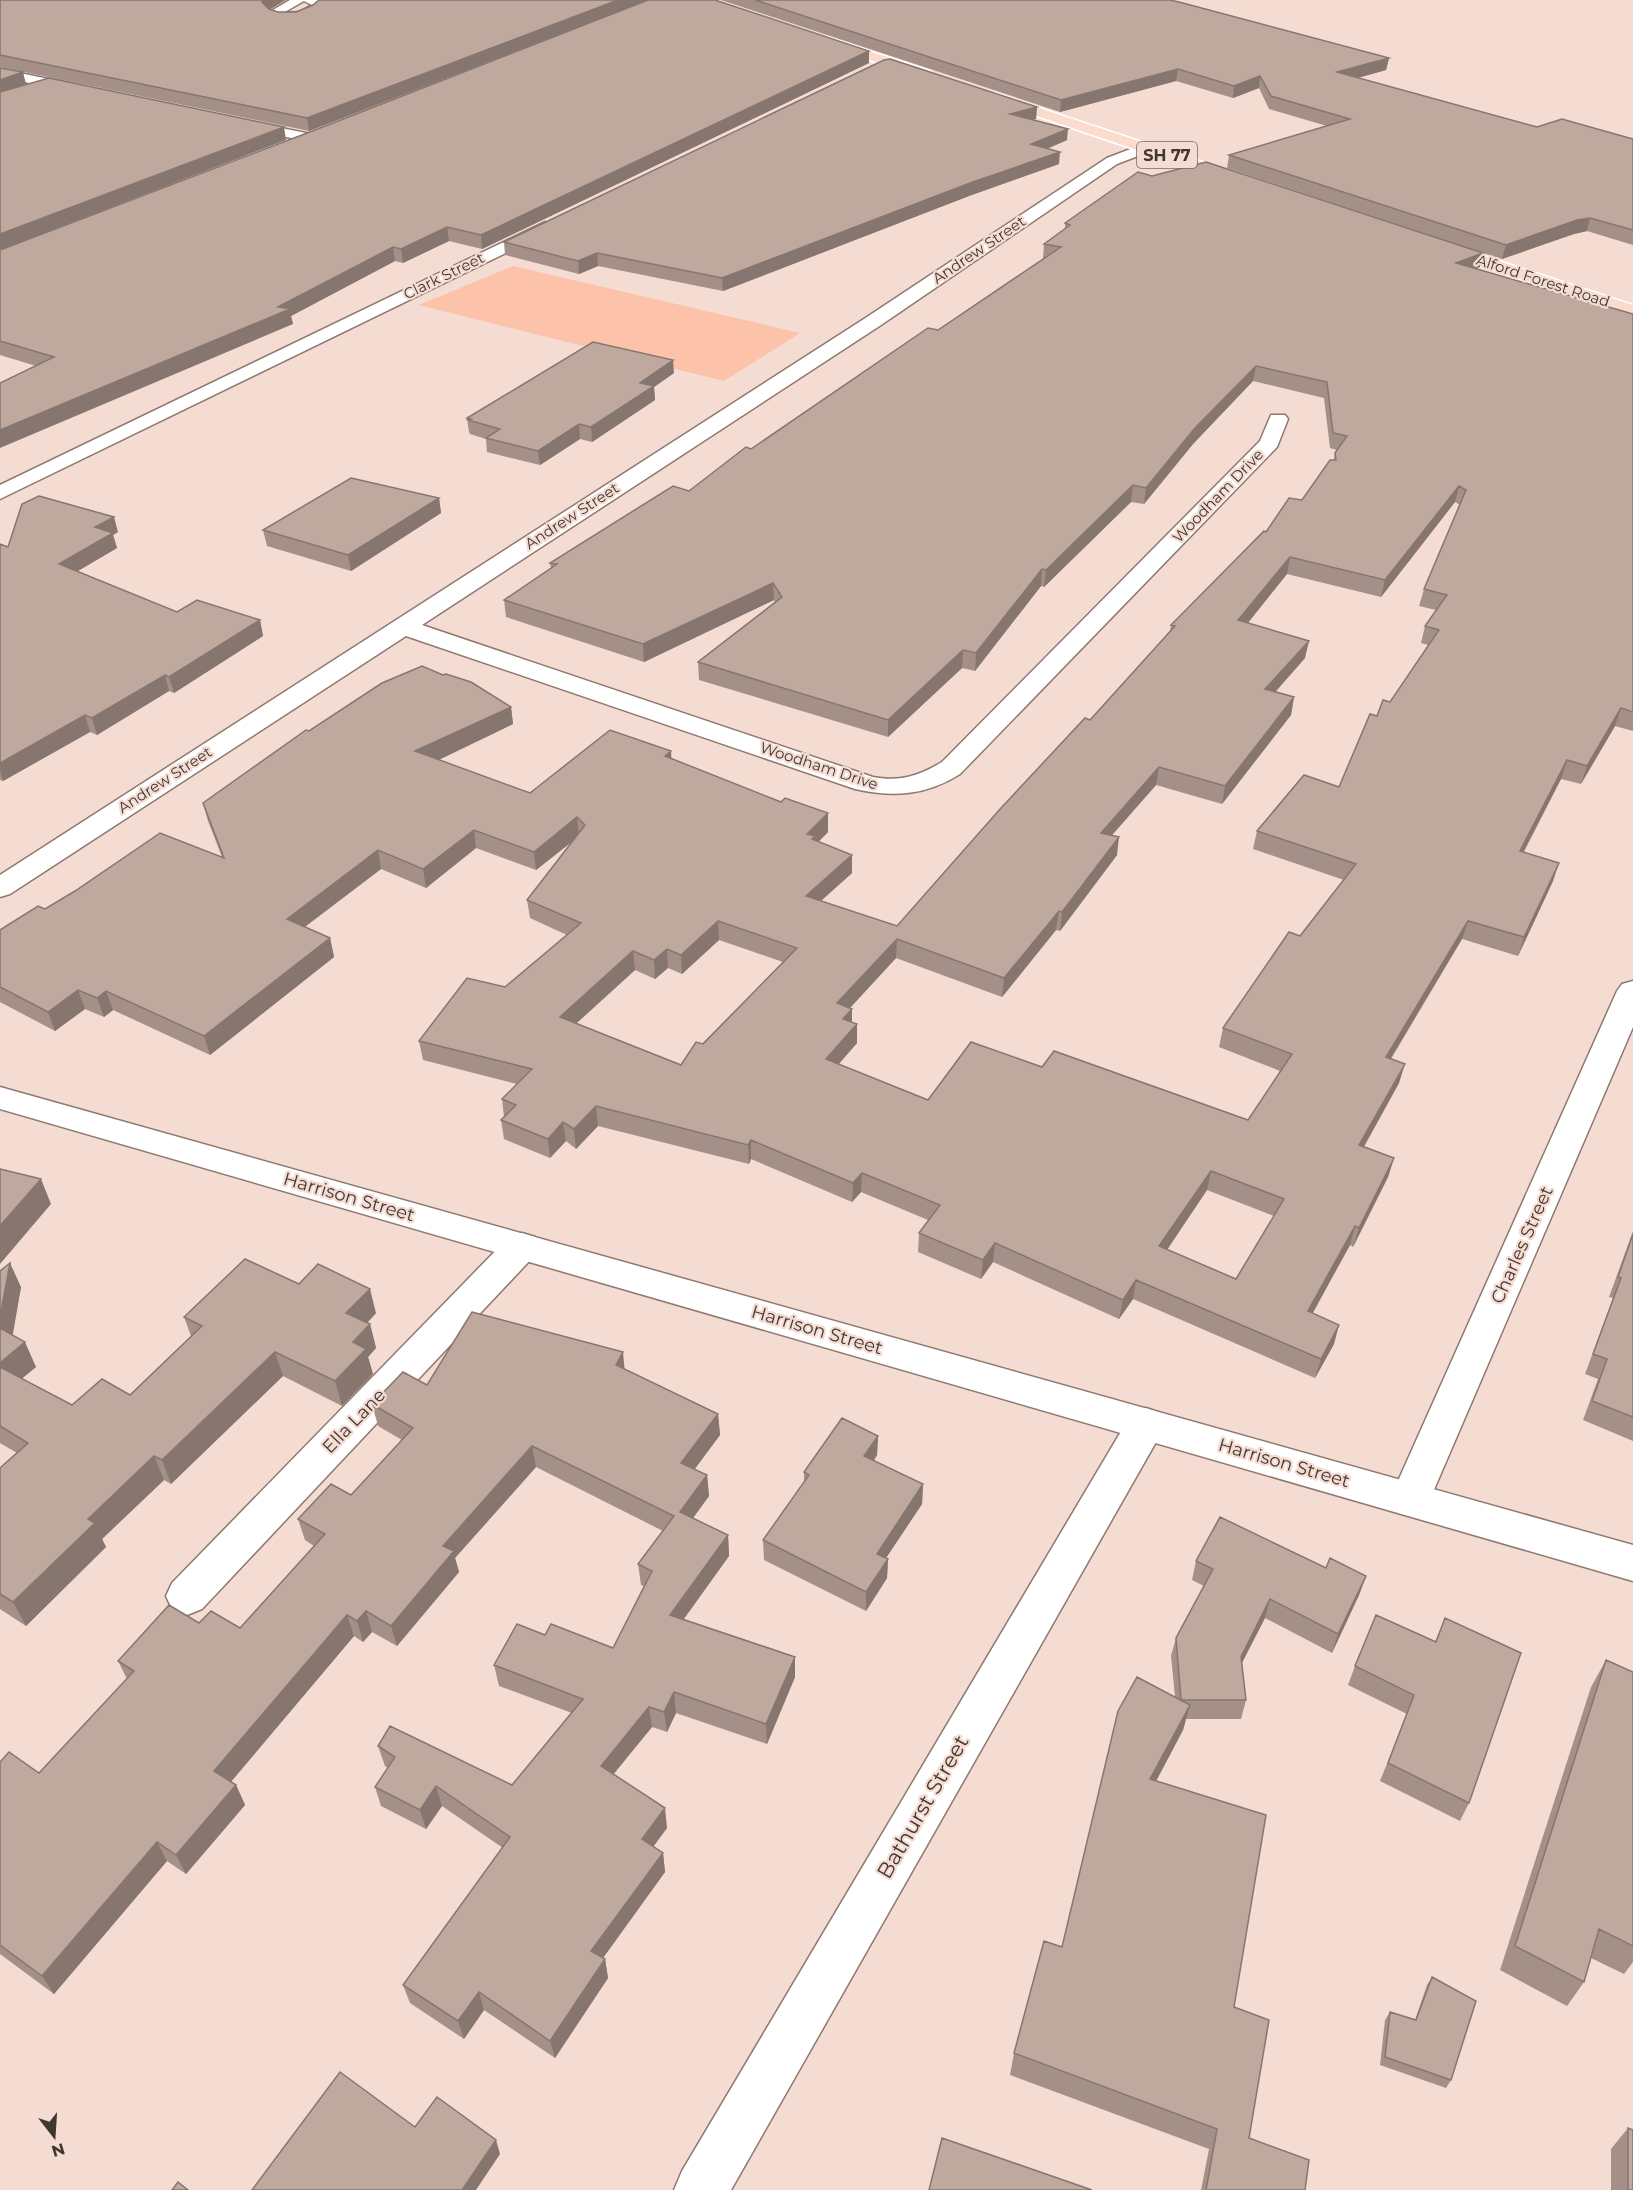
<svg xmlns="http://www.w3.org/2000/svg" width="1633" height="2190" font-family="Montserrat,sans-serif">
<rect width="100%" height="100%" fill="#f5dcd2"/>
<path fill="#fcc2aa" d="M513 266 800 333 724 381 419 305Z"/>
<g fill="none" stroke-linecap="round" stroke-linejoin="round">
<g stroke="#8e786f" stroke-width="3">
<path id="minor" d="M290 0H321L326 4C314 20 282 29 266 14ZM304 1 312 5 300 12 283 13Z
M0 69 83 86 90 90 83 94 0 77Z
M242 120 311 134 318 138 311 142 237 127 235 124Z
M1146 143 1154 148 1151 151 1117 164 881 325 422 625 873 777C899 782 919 776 942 762L1260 441 1271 415H1285L1288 419 1277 447 960 774C927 795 894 798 855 789L406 636 10 894 0 897V875L867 317 1107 158Z
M545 222 553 227 551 231 0 499V485Z
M1633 981V1027L1430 1499 1424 1511 1410 1516 1396 1511 1390 1499 1617 991 1622 984Z
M522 1233 535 1237 540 1246 535 1255 202 1609 187 1615 172 1609 166 1596 172 1583 509 1237Z
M1146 1408 1160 1413 1166 1424 1160 1435 731 2190H674L682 2171 1132 1413Z"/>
</g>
<g stroke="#8e786f" stroke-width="3">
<path id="tertiary" d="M0 1087 1633 1545V1581L0 1109Z"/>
</g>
<g stroke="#fff" stroke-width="3">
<path id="primary" d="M826 37 930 71 932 74 930 77H920L821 44 819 41Z
M994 93 1244 176 1246 179 1238 184 1232 182 989 100 987 97Z
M1441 242 1633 305V316L1435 251 1432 247 1435 243Z"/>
</g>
<use href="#minor" fill="#fff" fill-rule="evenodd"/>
<use href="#tertiary" fill="#fff" fill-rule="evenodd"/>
<use href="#primary" fill="#fbdbce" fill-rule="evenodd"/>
</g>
<path fill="#a49088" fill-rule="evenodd" d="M0 0 270 9 278 12 648 0 309 131 0 67Z
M721 0H1170L1389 58 1386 70 1358 78 1537 127 1633 139V245L1587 231 1574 234 1502 259 1483 253 1480 267 1476 269 1633 314V731L1615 726 1581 784 1561 779 1524 852 1553 881 1518 956 1462 939 1391 1059 1399 1083 1364 1147 1394 1158 1388 1177 1353 1247 1350 1245 1312 1313 1334 1344 1315 1378 1133 1299 1119 1319 993 1262 981 1279 918 1252 919 1233 928 1220 861 1192 852 1202 751 1159 749 1164 598 1126 576 1149 566 1141 550 1158 504 1139 501 1120 504 1117 502 1099 517 1084 423 1060 419 1041 505 987 567 935 530 918 527 900 573 841 536 870 476 848 426 888 381 869 305 927 330 938 334 957 210 1055 113 1010 104 1017 85 1009 55 1031 0 1002V930L45 909 222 857 208 821 203 803 309 731 511 707 513 724 438 760 530 793 671 758 828 832 818 842 852 873 821 901 897 926 1090 720 1170 631 1171 625 1266 532 1302 500 1334 460 1335 453 1337 450 1330 448 1324 398 1253 381 1193 444 1144 504 1131 502 1044 587 1041 586 975 671 962 668 888 737 699 680 698 662 775 602 774 600 644 662 506 617 504 600 551 568 550 563 689 491 751 449 938 330 1044 259 1043 258 1044 244 1065 229V223L1152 176 1483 253 1227 168 1229 155 1327 126 1269 109 1259 88 1233 98 1176 81 1060 112ZM1455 502 1460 505 1424 589 1419 606 1436 610 1425 626 1421 643 1428 645 1390 702 1377 716 1339 787 1257 831 1253 849 1344 880 1300 936 1223 1028 1219 1047 1280 1071 1248 1120 1042 1067 928 1100 838 1064 857 1043V1024L852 1022 850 1008 896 958 1002 997 1056 930 1060 931 1117 855 1112 835 1156 785 1222 804 1291 715 1294 697 1275 692 1305 658 1247 623 1287 574 1381 597ZM719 940 783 962 681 1065 576 1024 635 970 655 979 668 968 682 974ZM1207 1190 1274 1216 1236 1279 1167 1250Z
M869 63 482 249 449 241 403 263 395 261 291 316 293 324 36 366 0 355V250Z
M1037 107 1036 119 1032 120 1067 140 1047 149 1059 164 969 196 723 291 598 266 579 274 505 255 504 242Z
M674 373 654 387 655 400 592 442 580 439 540 465 487 452 486 439 470 434 469 432 467 418Z
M439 498 441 513 351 571 267 546 263 530Z
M118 532 113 535 117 548 78 571 177 612 260 620 263 636 174 693 169 691 97 735 90 732 3 781 0 780V544L8 547Z
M1633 1231V1441L1583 1420 1598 1379 1585 1374 1613 1298 1609 1297Z
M0 1271 21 1287 12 1335 36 1367 21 1379 72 1405 130 1395 191 1336 184 1317 299 1284 376 1313 367 1323 370 1324 376 1348 368 1357 373 1374 342 1406 283 1376 171 1484 164 1480 102 1539 106 1547 26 1626 0 1609V1468L17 1453 0 1443Z
M625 1369 718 1414 720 1435 694 1469 707 1475 709 1496 693 1518 728 1535 729 1556 684 1619 795 1657V1677L767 1744 676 1713 667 1732 652 1727 613 1774 667 1828 653 1846 663 1853 665 1872 603 1958 605 1959 608 1978 555 2058 484 2010 464 2039 410 2003 403 1985 503 1848 442 1806 426 1829 381 1806 375 1787 388 1768 385 1766 378 1746 512 1785 572 1713 499 1686 494 1665 545 1635 613 1648 644 1586 641 1585 638 1564 663 1531 536 1467 455 1558 459 1572 397 1646 372 1632 363 1642 354 1636 231 1782 236 1785 245 1805 186 1874 167 1861 54 1994 0 1954V1762L39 1773 127 1679 118 1661 199 1623 240 1628 314 1546 305 1540 298 1519 351 1495 402 1440 378 1426 372 1404 427 1385Z
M878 1436 877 1455 874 1461 923 1484 922 1504 886 1558 888 1559 887 1578 866 1611 764 1560 763 1540 804 1483V1472Z
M1196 1561 1326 1568 1366 1576 1359 1595 1332 1653 1265 1618 1242 1663 1246 1700 1241 1719H1186L1183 1730 1156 1781 1234 2007 1249 2138 1305 2190H1201L1209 2149 1010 2075 1014 2053 1175 1697 1171 1656 1176 1638 1204 1586 1192 1580Z
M1445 1618 1469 1803 1460 1821 1380 1781 1407 1714 1348 1685 1355 1666 1435 1642Z
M1606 1660 1633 1672V1962L1624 1974 1591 1958 1584 1982 1567 2006 1500 1970 1591 1687Z
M1432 1977 1451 2080 1446 2088 1380 2065 1385 2020 1390 2012 1415 2020 1427 1985Z
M1628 2128 1633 2190H1611V2149Z"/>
<path fill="#86766f" d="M265 0H286L264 13 262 2Z
M618 0H648L309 131 307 118Z
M869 51V63L482 249 481 235Z
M1389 58 1386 70 1335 84 1337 72Z
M1178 69 1176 81 1060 112 1061 100Z
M23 72 26 84 0 93V80Z
M1260 76 1259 88 1233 98 1234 86Z
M1037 107 1036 119 1010 126V114Z
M284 127 286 140 0 250V234Z
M1068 129 1067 140 1030 156 1031 144Z
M1060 152 1059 164 969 196 723 291 722 278 970 183Z
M1590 218 1587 231 1574 234 1502 259 1506 245 1577 220Z
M447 227 449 241 403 263 401 249Z
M393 247 395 261 291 316 293 324 0 448V430L278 307Z
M597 253 598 266 579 274 578 261Z
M1483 253 1480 267 1453 277 1456 263Z
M673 360 674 373 654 387 655 400 592 442 591 427 640 383Z
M1256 366 1253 381 1193 444 1144 504 1146 488 1195 428Z
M579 424 580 439 540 465 538 451Z
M1133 485 1131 502 1044 587 1046 570Z
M1459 486 1455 502 1381 597 1385 580Z
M439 498 441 513 351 571 348 555Z
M114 517 118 532 113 535 117 548 64 579 59 564 95 527Z
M1290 557 1287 574 1236 638 1238 620Z
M1042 569 1041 586 975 671 976 653Z
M773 583 774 600 644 662 643 644Z
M260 620 263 636 174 693 169 677Z
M1309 641 1305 658 1262 707 1265 689Z
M963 650 962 668 888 737V720Z
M165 675 169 691 97 735 92 718Z
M1294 697 1291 715 1222 804 1225 786Z
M511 707 513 724 418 770 415 751Z
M1621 708 1615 726 1581 784 1587 766Z
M85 715 90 732 3 781 0 771V763Z
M671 751 672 769 665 756Z
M1567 760 1561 779 1514 869 1520 851Z
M1159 767 1156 785 1098 851 1101 833Z
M828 813V832L815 845 807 834Z
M577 817 579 836 536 870 534 852Z
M474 830 476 848 426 888 423 869Z
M1119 837 1117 855 1060 931 1062 912Z
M378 850 381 869 291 937 287 919Z
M852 855V873L806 914V896Z
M1559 863 1553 881 1518 956 1524 937Z
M1059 911 1056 930 1002 997 1004 978Z
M718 921 719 940 682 974 681 955Z
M1468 921 1462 939 1380 1076 1386 1057Z
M330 938 334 957 210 1055 204 1036Z
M897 939 896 958 837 1022V1003Z
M667 949 668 968 655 979 654 960Z
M633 951 635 970 562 1036 560 1017Z
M78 990 85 1009 55 1031 48 1012Z
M106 991 113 1010 104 1017 97 998Z
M852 1009V1028L843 1019Z
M857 1024V1043L826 1079V1059Z
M1405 1064 1399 1083 1354 1164 1359 1145Z
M596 1106 598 1126 576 1149 574 1129Z
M563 1122 566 1141 550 1158 548 1139Z
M751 1140V1159L749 1164 748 1145Z
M1394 1158 1388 1177 1353 1247 1359 1228Z
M1211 1171 1207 1190 1156 1266 1159 1246Z
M862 1173 861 1192 852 1202 853 1183Z
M41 1179 51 1204 0 1264V1226Z
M1355 1226 1350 1245 1303 1331 1308 1311Z
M995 1243 993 1262 981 1279 983 1260Z
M10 1263 21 1287 10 1351 0 1330V1317Z
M1136 1280 1133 1299 1119 1319 1123 1300Z
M370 1289 376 1313 353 1338 346 1313Z
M370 1324 376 1348 368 1357 373 1374 342 1406 335 1381 353 1342Z
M1339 1325 1334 1344 1315 1378 1321 1359Z
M25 1342 36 1367 8 1390 0 1373V1363Z
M275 1352 283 1376 171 1484 162 1460Z
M623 1352 625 1374 616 1365Z
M718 1414 720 1435 683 1485 681 1463Z
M878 1436 877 1455 863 1475 864 1456Z
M532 1446 536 1467 455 1558 459 1572 397 1646 391 1626 443 1546Z
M154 1456 164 1480 102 1539 106 1547 26 1626 13 1602 88 1519Z
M707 1475 709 1496 682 1533 680 1512Z
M923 1484 922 1504 876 1573 877 1554Z
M728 1535 729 1556 672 1635 670 1615Z
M888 1559 887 1578 866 1611V1592Z
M1366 1576 1359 1595 1332 1653 1338 1634Z
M1270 1599 1265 1618 1235 1676 1241 1657Z
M366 1611 372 1632 363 1642 357 1621Z
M347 1615 354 1636 223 1791 214 1771Z
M795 1657V1677L767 1744 766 1724Z
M674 1692 676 1713 667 1732 664 1712Z
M1190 1705 1183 1730 1144 1804 1150 1779Z
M649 1707 652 1727 604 1786 601 1766Z
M236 1785 245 1805 186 1874 176 1855Z
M436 1786 442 1806 426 1829 420 1810Z
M665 1808 667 1828 645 1858 642 1839Z
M157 1842 167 1861 54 1994 42 1976Z
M663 1853 665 1872 595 1969 591 1951Z
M605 1959 608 1978 555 2058 550 2041Z
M479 1992 484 2010 464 2039 458 2021Z
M496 2140 500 2154 476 2190H462Z"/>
<path fill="#bfa89e" stroke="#86766f" stroke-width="1.5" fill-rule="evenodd" d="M0 0H265L262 2 269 9 278 12H296L313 5 319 0H618L307 118 0 55Z
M648 0H715L869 51 481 235 447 227 401 249 393 247 278 307 290 309 0 430V383L54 357 0 341V250L315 130Z
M755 0H1170L1179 2 1389 58 1337 72 1537 127 1562 119 1633 139V230L1590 218 1577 220 1506 245 1229 155 1350 119 1271 96 1260 76 1234 86 1178 69 1061 100Z
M890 59 1037 107 1010 114 1068 129 1031 144 1060 152 970 183 722 278 597 253 578 261 504 242 884 60Z
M0 68 23 72 0 80Z
M49 78 284 127 0 234V92Z
M1206 162 1483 253 1456 263 1633 314V712L1621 708 1587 766 1567 760 1520 851 1559 863 1524 937 1468 921 1386 1057 1405 1064 1359 1145 1394 1158 1359 1228 1355 1226 1308 1311 1339 1325 1321 1359 1136 1280 1123 1300 995 1243 983 1260 919 1233 940 1205 862 1173 853 1183 751 1140 748 1145 596 1106 574 1129 563 1122 548 1139 501 1120 516 1105 502 1099 532 1069 419 1041 467 978 505 987 581 923 527 900 585 825 577 817 534 852 474 830 423 869 378 850 287 919 330 938 204 1036 106 991 97 998 78 990 48 1012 0 987V930L38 906 45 909 75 891 160 833 224 858 203 803 306 730 309 731 382 683 422 666 443 675 446 674 471 682 511 707 415 751 530 793 610 730 671 751 665 756 781 802 785 798 828 813 807 834 815 836 812 839 852 855 806 896 897 926 1001 808 1085 718 1090 720 1175 626 1171 625 1264 531 1266 532 1289 498 1302 500 1330 460H1336L1335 453 1347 436 1333 433 1327 382 1256 366 1195 428 1146 488 1133 485 1046 570 1042 569 976 653 963 650 888 720 698 662 782 597 773 583 643 644 504 600 557 564 550 563 673 486 689 491 746 447 751 449 928 328 938 330 1061 247 1044 244 1070 225 1065 223 1138 172 1152 176ZM1459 486 1466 490 1424 589 1447 595 1425 626 1439 630 1390 702 1383 700 1377 716 1370 714 1339 787 1304 775 1257 831 1356 864 1300 936 1289 932 1223 1028 1292 1054 1248 1120 1054 1051 1042 1067 971 1042 928 1100 826 1059 857 1024 843 1019 852 1009 837 1003 897 939 1004 978 1059 911 1062 912 1119 837 1101 833 1159 767 1225 786 1294 697 1265 689 1309 641 1238 620 1290 557 1385 580ZM718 921 797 948 703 1044 696 1042 681 1065 560 1017 633 951 654 960 667 949 681 955ZM1211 1171 1284 1199 1236 1279 1159 1246Z
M593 342 673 360 640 383 654 386 591 427 579 424 538 451 486 438 500 429 468 420 471 419 467 418Z
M351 478 439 498 348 555 263 530Z
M39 496 114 517 95 527 113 533 59 564 177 612 197 600 260 620 169 677 165 675 92 718 85 715 0 763V544L8 547 22 504Z
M0 1169 41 1179 0 1226Z
M1633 1234V1417L1592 1401 1607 1359 1593 1354 1621 1278 1618 1277Z
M245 1259 299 1284 318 1264 370 1289 346 1313 370 1324 353 1342 366 1349 335 1381 275 1352 162 1460 154 1456 88 1519 95 1523 13 1602 0 1594V1468L28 1443 0 1426V1367L72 1405 102 1379 130 1395 202 1326 184 1317Z
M10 1263 0 1317V1271Z
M472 1312 623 1352 616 1365 718 1414 681 1463 707 1475 680 1512 728 1535 670 1615 795 1657 766 1724 674 1692 664 1712 649 1707 601 1766 665 1808 642 1839 663 1853 591 1951 605 1959 550 2041 479 1992 458 2021 403 1985 510 1837 436 1786 420 1810 375 1787 395 1757 378 1746 390 1726 512 1785 583 1699 494 1665 517 1624 545 1635 551 1624 613 1648 652 1571 638 1564 674 1516 532 1446 443 1546 454 1551 391 1626 366 1611 357 1621 347 1615 214 1771 236 1785 176 1855 157 1842 42 1976 0 1945V1762L9 1752 39 1773 134 1671 118 1661 169 1605 199 1623 211 1611 240 1628 325 1534 298 1519 331 1484 351 1495 413 1428 372 1404 403 1372 427 1385Z
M0 1328 25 1342 0 1363Z
M842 1418 878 1436 864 1456 923 1484 877 1554 888 1559 866 1592 763 1540 809 1475 804 1472Z
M1220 1517 1326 1568 1330 1558 1366 1576 1338 1634 1270 1599 1241 1657 1246 1700H1181L1176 1638 1213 1569 1196 1561Z
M1376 1615 1436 1642 1445 1618 1521 1653 1469 1803 1388 1763 1414 1695 1355 1666Z
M1606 1660 1633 1672V1946L1599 1929 1584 1982 1515 1946Z
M1137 1677 1190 1705 1150 1779 1266 1815 1234 2007 1269 2020 1249 2138 1309 2160 1305 2190H1206L1217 2129 1014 2053 1044 1941 1062 1947 1118 1711Z
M1432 1977 1476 2001 1451 2080 1385 2057 1390 2012 1416 2020Z
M340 2072 415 2127 437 2097 496 2140 462 2190H252Z
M1628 2128 1633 2130V2190H1628Z
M942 2138 1092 2190H929Z
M178 2182 188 2190H172Z"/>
<g text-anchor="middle" stroke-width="4.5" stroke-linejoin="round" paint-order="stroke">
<g font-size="15" fill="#403632" stroke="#f5dcd2">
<text transform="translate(979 250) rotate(-34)" y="5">Andrew Street</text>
<text transform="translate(444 276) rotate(-26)" y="5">Clark Street</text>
<text transform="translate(1543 281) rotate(18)" y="5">Alford Forest Road</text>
<text transform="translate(1218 496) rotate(-46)" y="5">Woodham Drive</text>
<text transform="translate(572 516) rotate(-33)" y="5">Andrew Street</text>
<text transform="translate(819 766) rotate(18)" y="5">Woodham Drive</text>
<text transform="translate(165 780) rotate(-33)" y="5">Andrew Street</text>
</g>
<rect fill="#f5dcd2" stroke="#766862" stroke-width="1.5" x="1137" y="142" width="60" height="26" rx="4.5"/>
<g font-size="16" font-weight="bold" fill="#403632">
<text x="1167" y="161">SH 77</text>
</g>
<g font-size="18" fill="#403632" stroke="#f5dcd2">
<text transform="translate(349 1197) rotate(16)" y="6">Harrison Street</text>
<text transform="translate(1522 1245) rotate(-66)" y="6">Charles Street</text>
<text transform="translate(817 1330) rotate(16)" y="6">Harrison Street</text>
<text transform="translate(354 1421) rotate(-46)" y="6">Ella Lane</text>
<text transform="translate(1284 1463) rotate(16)" y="6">Harrison Street</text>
</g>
<g font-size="21" fill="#403632" stroke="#f5dcd2">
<text transform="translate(923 1807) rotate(-60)" y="7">Bathurst Street</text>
</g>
</g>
<g transform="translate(54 2136) rotate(163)" stroke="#f5dcd2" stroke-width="4.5" paint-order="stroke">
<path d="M0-4.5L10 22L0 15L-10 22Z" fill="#403632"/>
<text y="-9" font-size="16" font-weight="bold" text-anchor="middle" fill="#403632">N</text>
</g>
</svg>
